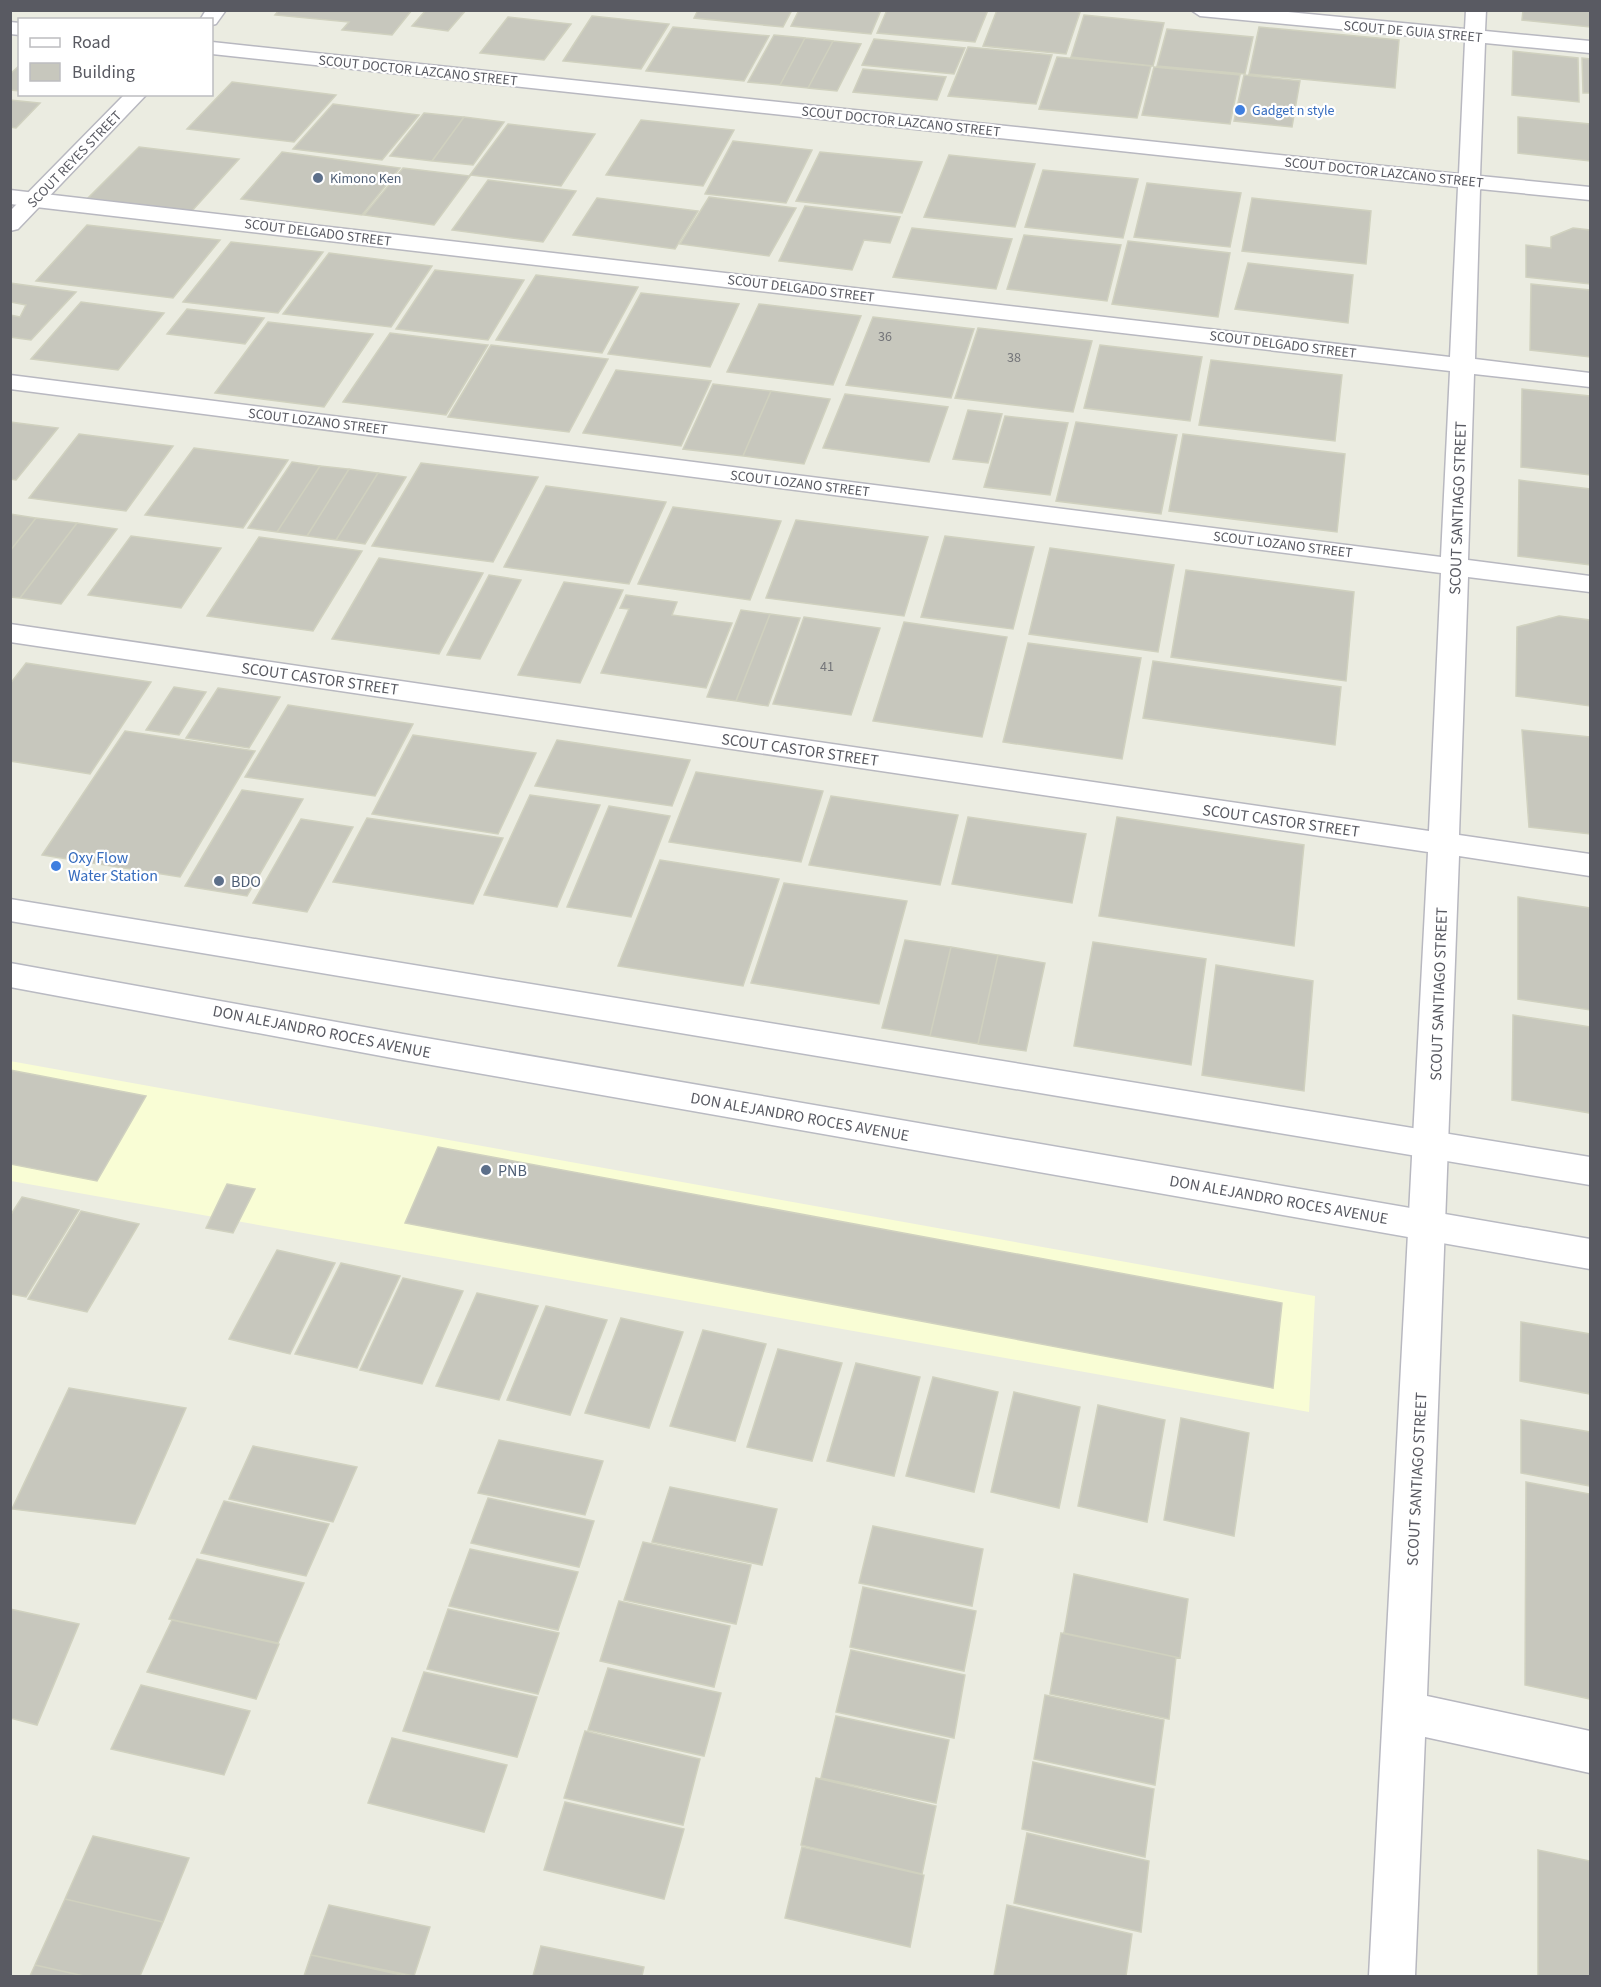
<svg xmlns="http://www.w3.org/2000/svg" width="1601" height="1987" font-family="'Source Sans 3',sans-serif">
<rect width="100%" height="100%" fill="#ebece1"/>
<path fill="#f9fdd5" d="M10 1061 1315 1296 1309 1412 11 1181Z"/>
<path fill="#c7c7bd" stroke="#d0d1bf" stroke-width="1.5" d="M279 10H412L392 35 342 30 349 22 275 15Z
M426 10H466L448 31 412 26Z
M698 10H792L783 27 694 18Z
M799 10H881L871 34 791 26Z
M887 10H988L975 42 877 33Z
M997 10H1066L1080 12 1066 54 983 46Z
M1523 10H1590V27L1522 20Z
M1084 15 1164 23 1153 66 1071 57Z
M592 16 669 24 641 69 563 61Z
M508 17 571 24 544 60 480 53Z
M673 27 769 36 744 81 646 71Z
M1259 27 1399 40 1395 88 1249 74Z
M1167 29 1253 37 1245 74 1157 66Z
M774 35 805 38 780 85 748 82Z
M805 38 833 41 808 88 780 85Z
M874 39 965 48 954 74 862 65Z
M833 41 861 44 837 91 808 88Z
M968 47 1052 55 1036 104 948 96Z
M1513 51 1578 58 1579 102 1512 95Z
M1057 57 1151 66 1137 118 1039 109Z
M1582 58 1590 59V93H1583Z
M20 65V91L10 90V74Z
M1154 67 1240 75 1230 124 1142 115Z
M863 69 946 77 937 100 853 92Z
M1244 75 1300 81 1292 127 1234 121Z
M232 82 336 95 294 142 187 129Z
M10 100 40 103 16 128 10 127Z
M333 104 419 115 382 160 293 149Z
M424 113 464 117 432 161 390 156Z
M464 117 504 122 473 165 432 161Z
M1518 117 1590 124V161L1518 153Z
M641 120 734 130 703 186 606 175Z
M508 124 595 134 561 186 470 175Z
M733 141 812 150 786 203 705 194Z
M139 147 239 159 191 212 88 198Z
M282 152 400 168 362 215 241 199Z
M820 152 922 162 902 213 796 201Z
M949 155 1035 164 1015 227 924 217Z
M403 168 470 176 434 225 364 215Z
M1043 170 1138 179 1123 238 1025 227Z
M488 180 576 191 543 242 452 230Z
M1147 183 1241 193 1230 247 1134 237Z
M709 197 796 208 769 256 680 244Z
M597 198 698 211 675 249 573 235Z
M1252 198 1371 211 1366 264 1242 251Z
M805 206 900 217 890 243 864 240 852 270 779 261Z
M87 225 220 240 173 298 36 281Z
M912 228 1012 239 996 289 893 277Z
M1573 228 1590 230V284L1526 277V245L1551 248V237Z
M1024 235 1121 245 1107 301 1007 289Z
M1128 241 1230 253 1218 317 1112 304Z
M231 242 323 252 278 313 183 302Z
M329 253 432 266 391 327 283 314Z
M1248 263 1353 275 1348 323 1235 309Z
M435 270 524 280 488 340 396 329Z
M536 275 638 287 602 353 496 340Z
M10 283 76 292 31 340 10 337V315L20 317 26 305 10 302Z
M1531 284 1590 290V357L1530 350Z
M641 293 739 304 710 367 608 354Z
M81 302 164 313 118 370 31 359Z
M759 304 861 316 833 385 727 372Z
M187 309 264 318 245 344 167 334Z
M873 317 974 329 951 398 846 385Z
M268 322 373 334 324 407 215 393Z
M978 328 1092 341 1073 412 955 398Z
M390 333 488 345 446 415 343 402Z
M491 345 608 359 569 432 448 417Z
M1100 345 1202 357 1190 421 1084 408Z
M1211 360 1342 375 1335 441 1199 425Z
M616 370 711 381 681 446 583 433Z
M713 384 771 391 743 456 683 449Z
M1522 389 1590 396V475L1521 467Z
M771 391 830 399 804 464 743 456Z
M845 394 948 407 929 462 823 448Z
M968 410 1002 414 988 463 953 459Z
M1005 416 1068 423 1050 495 984 487Z
M10 422 58 428 16 480 10 479Z
M1076 422 1177 435 1161 514 1056 501Z
M79 434 173 446 126 511 29 498Z
M1183 434 1345 454 1337 532 1169 511Z
M194 448 288 460 243 528 145 515Z
M292 462 320 466 277 532 248 528Z
M421 463 538 477 493 562 372 546Z
M320 466 349 469 307 536 277 532Z
M349 469 378 473 336 540 307 536Z
M378 473 406 477 365 544 336 540Z
M1519 480 1590 489V565L1518 556Z
M546 486 666 502 629 584 504 567Z
M673 507 781 521 750 600 638 584Z
M10 514 36 518 10 551Z
M36 518 77 523 20 598 10 597V551Z
M796 520 928 537 904 616 766 598Z
M77 523 117 529 61 604 20 598Z
M131 536 221 548 181 608 88 595Z
M945 536 1034 547 1013 629 921 617Z
M259 537 362 551 313 631 207 616Z
M1050 548 1174 565 1158 652 1029 634Z
M379 558 483 573 439 654 332 639Z
M1186 570 1354 592 1346 681 1171 657Z
M489 575 521 580 480 659 447 655Z
M564 582 623 590 580 683 518 675Z
M626 595 677 602 672 615 732 623 706 688 601 673 629 609 620 608Z
M741 610 770 614 736 701 707 697Z
M770 614 800 618 768 706 736 701Z
M1559 616 1590 620V706L1516 696 1517 627Z
M804 617 880 628 851 715 773 704Z
M904 622 1007 637 982 737 873 721Z
M1028 643 1141 658 1122 759 1003 742Z
M1153 661 1341 687 1335 745 1143 718Z
M26 663 151 682 90 774 10 761V684Z
M174 687 206 692 179 735 146 730Z
M218 688 280 697 249 748 186 738Z
M288 705 413 724 375 796 245 777Z
M1522 730 1590 737V834L1529 827Z
M125 731 255 751 180 877 42 855Z
M413 735 536 753 498 834 372 814Z
M557 740 690 760 672 806 535 786Z
M696 772 823 791 801 862 669 842Z
M242 790 303 799 247 896 185 886Z
M530 795 600 805 557 907 484 895Z
M831 796 958 815 940 885 809 865Z
M609 806 670 816 631 917 567 907Z
M968 817 1086 834 1072 903 952 884Z
M1117 817 1304 845 1294 946 1099 916Z
M367 818 503 838 473 904 333 882Z
M301 819 353 827 307 912 253 903Z
M660 860 779 879 743 986 618 966Z
M784 883 907 901 879 1004 751 983Z
M1518 897 1590 908V1010L1518 999Z
M905 940 951 947 930 1036 882 1028Z
M1093 942 1206 959 1191 1065 1074 1046Z
M951 947 998 955 978 1044 930 1036Z
M998 955 1045 963 1026 1051 978 1044Z
M1216 965 1313 981 1304 1091 1202 1075Z
M1513 1015 1590 1027V1113L1512 1100Z
M10 1070 146 1096 97 1181 10 1164Z
M438 1147 1282 1303 1273 1388 405 1223Z
M227 1184 255 1189 233 1233 206 1228Z
M22 1197 79 1210 26 1297 10 1294V1216Z
M81 1211 139 1224 87 1312 28 1299Z
M277 1250 335 1263 290 1354 229 1339Z
M341 1263 400 1276 357 1368 295 1354Z
M403 1278 463 1291 422 1384 360 1370Z
M477 1293 538 1306 499 1400 436 1386Z
M546 1306 607 1320 570 1415 507 1400Z
M621 1318 683 1332 649 1428 585 1413Z
M1521 1322 1590 1334V1394L1520 1381Z
M703 1330 766 1344 735 1441 670 1426Z
M778 1349 842 1363 812 1461 747 1447Z
M856 1363 920 1377 894 1476 827 1461Z
M933 1377 998 1392 974 1492 906 1476Z
M69 1388 186 1408 135 1524 12 1509Z
M1014 1392 1080 1407 1059 1508 991 1492Z
M1098 1405 1165 1420 1147 1522 1078 1506Z
M1181 1418 1249 1433 1234 1536 1164 1520Z
M1521 1420 1590 1432V1486L1521 1473Z
M499 1440 603 1461 585 1515 478 1493Z
M253 1446 357 1467 333 1522 229 1499Z
M1526 1482 1590 1494V1699L1525 1685Z
M670 1487 777 1509 762 1565 652 1542Z
M488 1498 594 1521 579 1567 471 1543Z
M224 1501 329 1524 306 1576 201 1553Z
M873 1526 983 1549 972 1606 859 1583Z
M643 1542 751 1565 736 1624 624 1600Z
M470 1549 578 1572 558 1630 449 1606Z
M197 1559 304 1583 278 1643 169 1619Z
M1074 1574 1188 1599 1180 1658 1064 1633Z
M863 1587 976 1611 964 1671 850 1647Z
M619 1601 730 1626 714 1687 600 1661Z
M10 1609 79 1624 37 1725 10 1718Z
M448 1609 559 1633 538 1694 427 1669Z
M172 1620 279 1644 256 1699 147 1672Z
M1061 1633 1176 1657 1169 1719 1050 1694Z
M851 1650 965 1675 954 1738 836 1712Z
M608 1668 721 1693 704 1756 588 1730Z
M424 1672 537 1697 517 1757 403 1731Z
M141 1685 250 1711 224 1775 111 1749Z
M1045 1695 1164 1720 1155 1785 1034 1759Z
M836 1716 949 1740 936 1803 821 1778Z
M585 1731 700 1759 683 1825 564 1798Z
M392 1738 507 1765 484 1832 368 1803Z
M1033 1762 1154 1789 1145 1857 1022 1829Z
M816 1778 936 1806 922 1874 801 1845Z
M565 1802 684 1829 664 1899 544 1870Z
M1027 1833 1149 1861 1141 1932 1014 1903Z
M93 1836 189 1858 163 1922 65 1899Z
M802 1847 924 1875 910 1947 785 1918Z
M1538 1850 1590 1861V1976H1538Z
M65 1899 163 1922 140 1976H84L35 1965Z
M329 1905 430 1927 414 1976 311 1955Z
M1007 1905 1132 1934 1126 1976H994Z
M541 1946 644 1967 642 1976H533Z
M311 1955 406 1976H304Z
M35 1965 84 1976H30Z"/>
<g fill="none" stroke-linecap="round" stroke-linejoin="round">
<g stroke="#b8b8c0" stroke-width="3">
<path id="minor" d="M1191 10H1267L1465 29 1466 10H1486L1485 31 1590 41V53L1485 43 1480 176 1590 187V200L1480 189 1475 359 1590 373V387L1474 374 1468 560 1590 576V592L1468 577 1459 835 1590 854V876L1459 856 1427 1696 1590 1731V1773L1425 1737 1415 1976H1369L1428 852 10 642V624L1429 831 1441 573 10 389V375L1441 557 1450 371 10 204V190L1450 357 1458 187 212 54V42L1459 174 1465 41 1200 16Z
M10 22 20 23V35L10 34Z"/>
</g>
<g stroke="#b8b8c0" stroke-width="3">
<path id="tertiary" d="M206 10H226L216 24 212 25V20H200Z
M125 94H147L18 229 10 231V211Z"/>
</g>
<g stroke="#b9bac2" stroke-width="3">
<path id="secondary" d="M10 899 1590 1157V1185L10 921Z
M10 963 403 1034 1590 1239V1269L403 1060 10 987Z"/>
</g>
<use href="#minor" fill="#fff" fill-rule="evenodd"/>
<use href="#tertiary" fill="#fff" fill-rule="evenodd"/>
<use href="#secondary" fill="#fff" fill-rule="evenodd"/>
</g>
<g fill="#3f7fe0" stroke="#fff" stroke-width="2">
<circle cx="1240" cy="110" r="6"/>
<circle cx="56" cy="866" r="6"/>
</g>
<g fill="#5c6f8a" stroke="#fff" stroke-width="2">
<circle cx="318" cy="178" r="6"/>
<circle cx="219" cy="881" r="6"/>
<circle cx="486" cy="1170" r="6"/>
</g>
<g text-anchor="middle" stroke-width="4.5" stroke-linejoin="round" paint-order="stroke">
<g font-size="14" fill="#595a62" stroke="#fff">
<text transform="translate(1413 31) rotate(5)" y="5">SCOUT DE GUIA STREET</text>
<text transform="translate(418 70) rotate(6)" y="5">SCOUT DOCTOR LAZCANO STREET</text>
<text transform="translate(901 121) rotate(6)" y="5">SCOUT DOCTOR LAZCANO STREET</text>
<text transform="translate(74 159) rotate(-46)" y="5">SCOUT REYES STREET</text>
<text transform="translate(1384 172) rotate(6)" y="5">SCOUT DOCTOR LAZCANO STREET</text>
<text transform="translate(318 232) rotate(7)" y="5">SCOUT DELGADO STREET</text>
<text transform="translate(801 288) rotate(7)" y="5">SCOUT DELGADO STREET</text>
<text transform="translate(1283 344) rotate(7)" y="5">SCOUT DELGADO STREET</text>
<text transform="translate(318 421) rotate(7)" y="5">SCOUT LOZANO STREET</text>
<text transform="translate(800 483) rotate(7)" y="5">SCOUT LOZANO STREET</text>
<text transform="translate(1283 544) rotate(7)" y="5">SCOUT LOZANO STREET</text>
</g>
<g font-size="14" fill="#366cbe" stroke="#fff" text-anchor="start">
<text x="1252" y="115">Gadget n style</text>
</g>
<g font-size="14" fill="#4e5e75" stroke="#fff" text-anchor="start">
<text x="330" y="183">Kimono Ken</text>
</g>
<g font-size="14" fill="#747579">
<text x="885" y="341">36</text>
<text x="1014" y="362">38</text>
<text x="827" y="671">41</text>
</g>
<g font-size="16" fill="#595a62" stroke="#fff">
<text transform="translate(1457 508) rotate(-88)" y="6">SCOUT SANTIAGO STREET</text>
<text transform="translate(320 678) rotate(8)" y="6">SCOUT CASTOR STREET</text>
<text transform="translate(800 749) rotate(8)" y="6">SCOUT CASTOR STREET</text>
<text transform="translate(1281 820) rotate(8)" y="6">SCOUT CASTOR STREET</text>
<text transform="translate(1438 994) rotate(-88)" y="6">SCOUT SANTIAGO STREET</text>
<text transform="translate(322 1031) rotate(11)" y="6">DON ALEJANDRO ROCES AVENUE</text>
<text transform="translate(800 1116) rotate(10)" y="6">DON ALEJANDRO ROCES AVENUE</text>
<text transform="translate(1279 1199) rotate(10)" y="6">DON ALEJANDRO ROCES AVENUE</text>
<text transform="translate(1416 1479) rotate(-87)" y="6">SCOUT SANTIAGO STREET</text>
</g>
<g font-size="16" fill="#366cbe" stroke="#fff" text-anchor="start">
<text x="68" y="863">Oxy Flow<tspan x="68" dy="18">Water Station</tspan></text>
</g>
<g font-size="16" fill="#4e5e75" stroke="#fff" text-anchor="start">
<text x="231" y="887">BDO</text>
<text x="498" y="1176">PNB</text>
</g>
</g>
<rect width="1601" height="1987" fill="none" stroke="#595a62" stroke-width="24"/>
<rect x="18" y="18" width="195" height="78" fill="#ffffff" stroke="#bdbdc0" stroke-width="1.5"/>
<rect x="30" y="38" width="30" height="9" fill="#ffffff" stroke="#bdbdc0" stroke-width="1.5"/>
<text x="72" y="48" font-size="18" fill="#595a62">Road</text>
<rect x="30" y="63" width="30" height="18" fill="#c7c7bd" stroke="#bdbdc0" stroke-width="1.5"/>
<text x="72" y="78" font-size="18" fill="#595a62">Building</text>
</svg>
